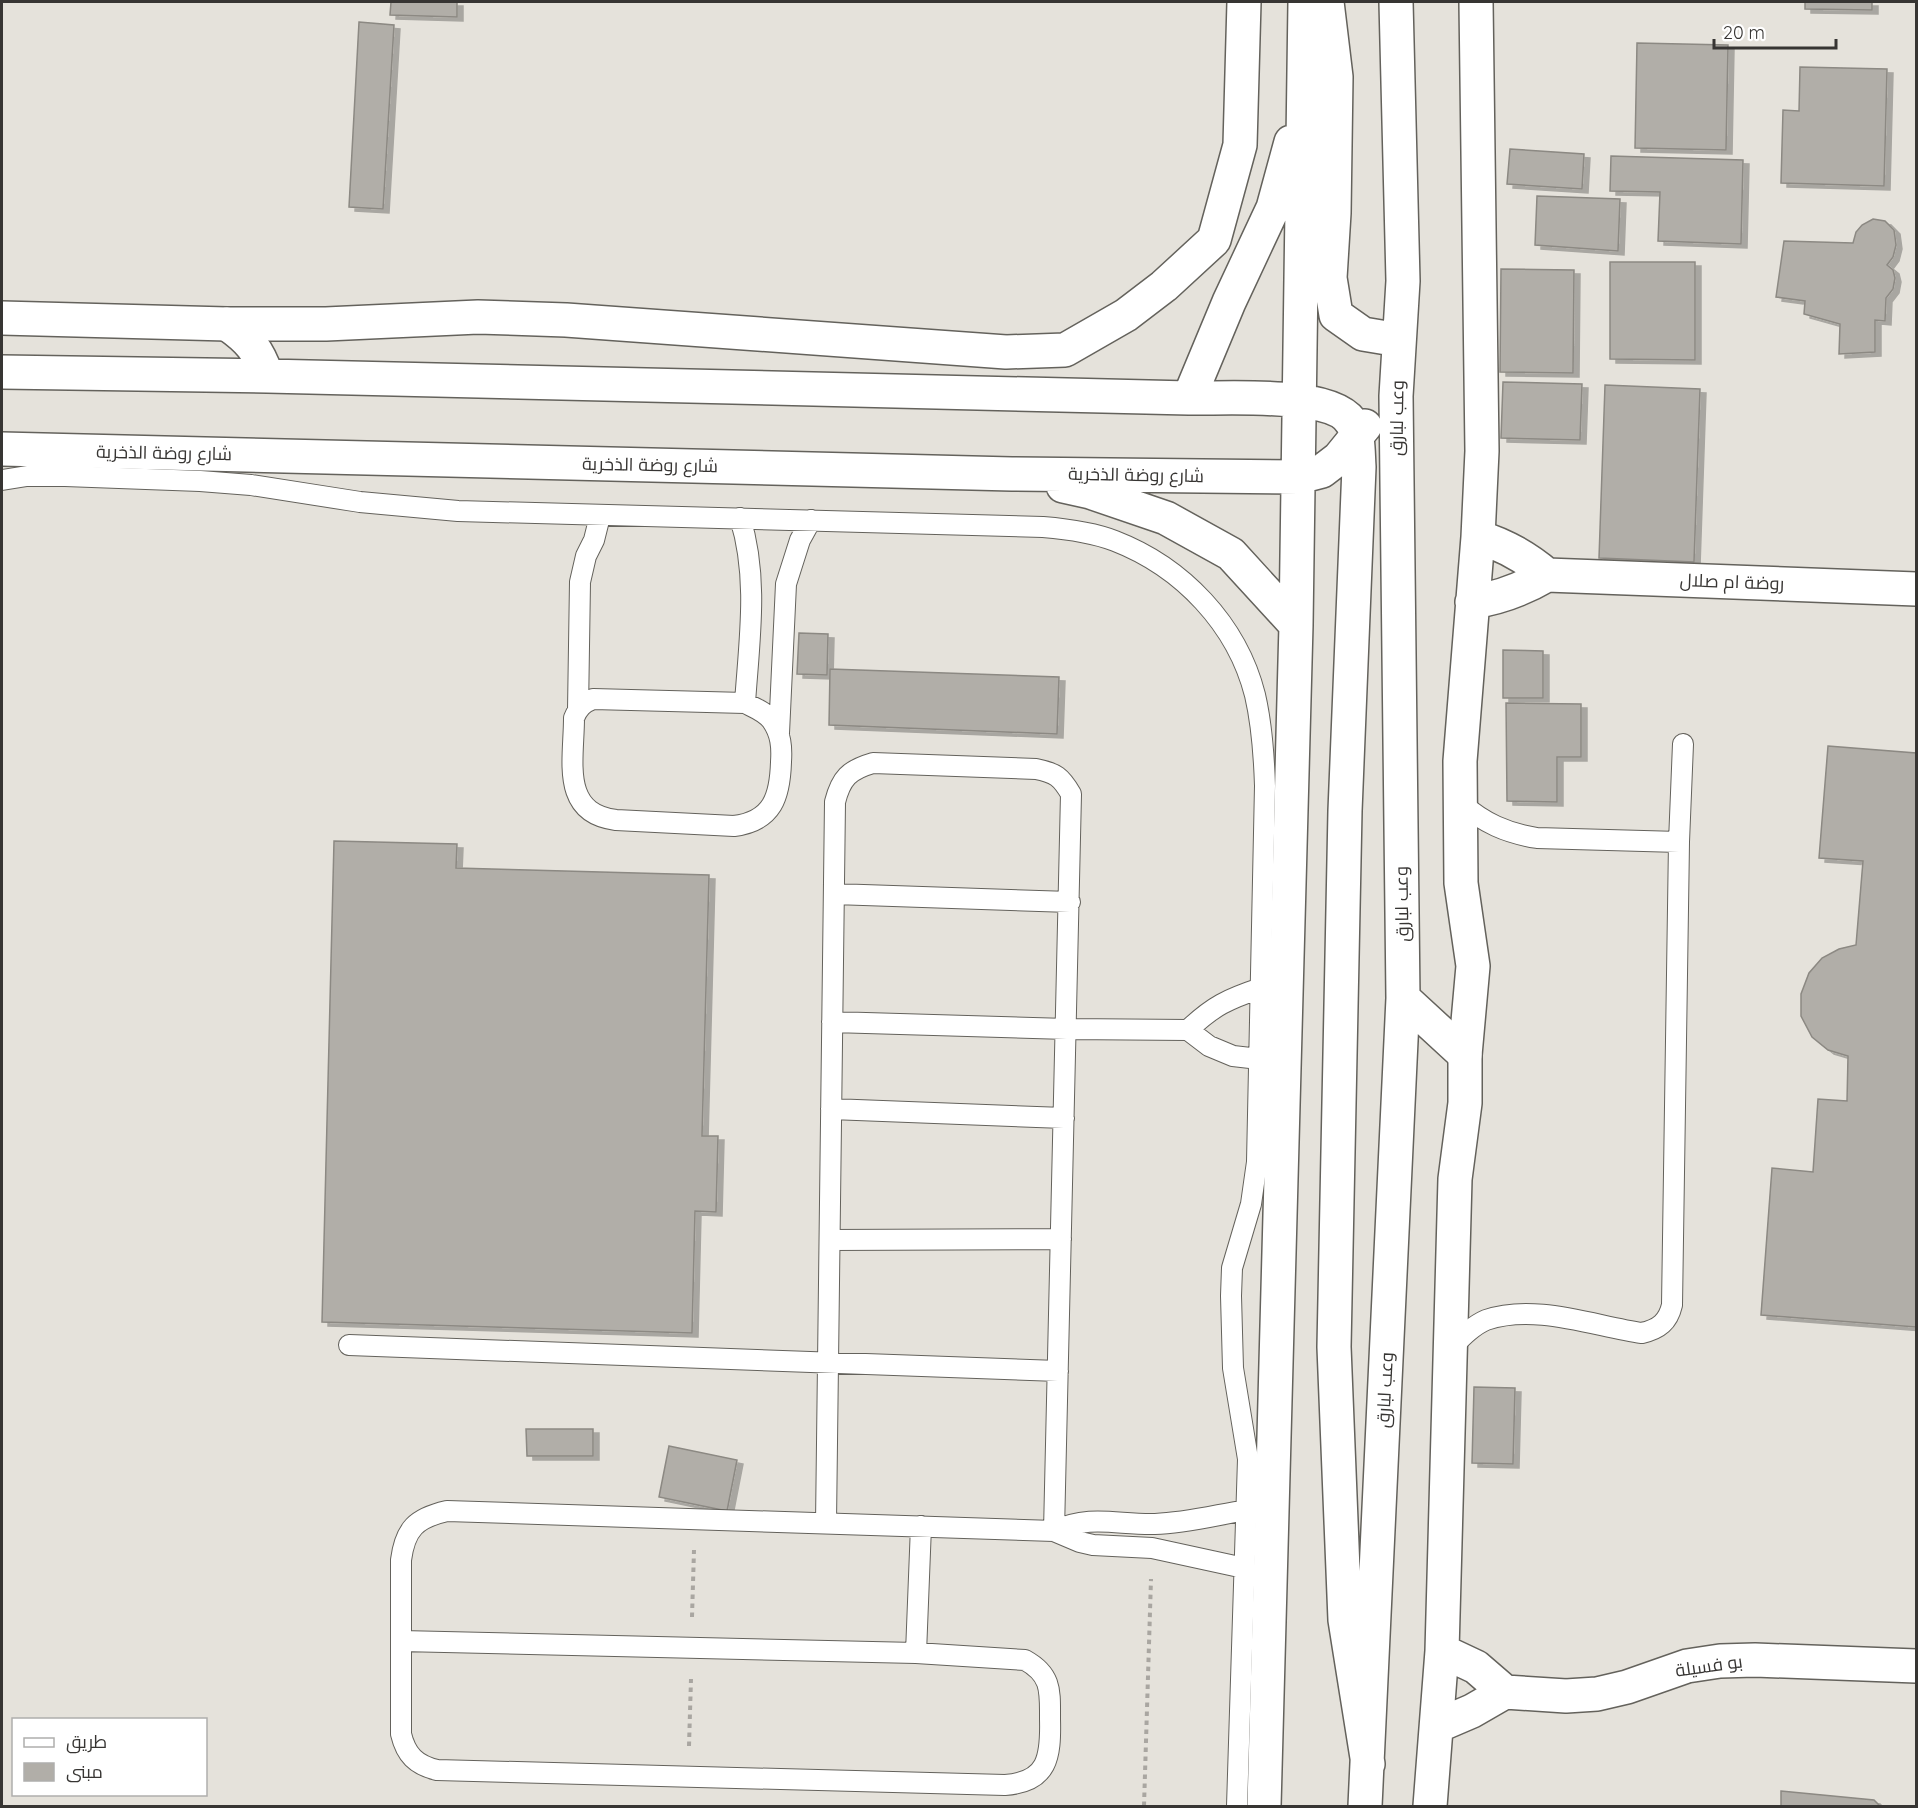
<svg xmlns="http://www.w3.org/2000/svg" width="1918" height="1808" font-family="Quicksand,Cairo,sans-serif">
<defs>
<filter id="shadow"><feDropShadow dx="6" dy="4" stdDeviation="0" flood-color="#0004"/></filter>
</defs>
<rect width="100%" height="100%" fill="#e5e2db"/>
<path fill="#b1aea8" stroke="#8c8983" stroke-width="1.5" filter="url(#shadow)" d="M391 2H457V17L390 15Z
M1805 2H1872V10L1805 9Z
M359 22 394 25 383 209 349 207Z
M1637 43 1728 45 1726 150 1635 148Z
M1800 67 1887 69 1884 186 1781 183 1783 110 1799 111Z
M1510 149 1584 154 1582 189 1507 184Z
M1611 156 1743 160 1741 244 1658 241 1660 192 1610 191Z
M1537 196 1620 199 1618 251 1535 245Z
M1873 219 1885 221 1894 230 1896 245 1893 257 1887 265 1893 270 1895 278 1893 289 1886 298 1885 321 1875 320V352L1839 354 1840 324 1804 314 1805 301 1776 297 1784 241 1853 243 1856 232 1862 225Z
M1610 262H1695V360L1610 359Z
M1501 269 1574 270 1573 373 1500 372Z
M1503 382 1582 384 1580 440 1501 438Z
M1605 385 1700 389 1694 562 1599 558Z
M799 633 828 634 827 675 797 674Z
M1503 650 1543 651V698H1503Z
M830 669 1059 677 1057 734 829 725Z
M1506 703 1581 704V757H1557V802L1507 801Z
M1828 746 1916 753V1327L1761 1315 1772 1168 1813 1172 1818 1099 1847 1101 1848 1056 1828 1050 1812 1037 1801 1016V994L1809 973 1822 958 1839 949 1856 945 1863 861 1819 858Z
M334 841 457 844 456 868 709 875 702 1136H718L716 1212 695 1211 692 1333 322 1322Z
M1474 1387 1515 1388 1513 1464 1472 1463Z
M526 1429H593V1456H527Z
M669 1446 737 1460 727 1511 659 1497Z
M1781 1791 1874 1800 1880 1806H1781Z"/>
<g fill="none" stroke-linecap="round" stroke-linejoin="round">
<g stroke="#64625c" stroke-width="22">
<path id="service" d="M2 480 27 476H65L200 481 251 485 360 502 458 511 1043 527C1067 529 1092 532 1115 541 1182 567 1237 624 1255 695 1262 725 1264 755 1265 786L1257 1162 1251 1204 1232 1268 1231 1296 1233 1368 1248 1459 1237 1806
M740 518C759 578 749 642 745 703
M593 699 745 703C755 708 766 712 772 721 781 734 782 747 781 762 780 796 773 821 734 826L616 820C560 813 574 760 574 718 578 708 583 703 593 699Z
M578 710 580 582 586 556 594 540 600 516
M779 733 786 584 800 540 811 520
M1461 803C1484 823 1506 833 1537 838L1679 842
M834 894 1070 902
M832 1022 1067 1029 1188 1030 1209 1046 1233 1056 1259 1059
M1188 1030C1213 1006 1228 999 1261 988
M831 1109 1064 1118
M830 1240 1061 1239
M349 1345 1058 1371
M1450 1349C1461 1338 1472 1326 1486 1320 1534 1303 1594 1326 1642 1333 1659 1329 1668 1322 1672 1305L1679 842 1683 744
M826 1523 835 802C841 778 849 770 873 763L1036 769C1056 773 1061 777 1071 794L1054 1531
M1054 1531C1091 1514 1117 1525 1155 1524 1186 1523 1216 1515 1247 1510
M401 1641 916 1653 1025 1660C1052 1675 1050 1691 1050 1719 1051 1757 1048 1782 1005 1785L437 1770C416 1765 406 1755 401 1734V1560C405 1529 416 1518 447 1511L1054 1531 1080 1542 1093 1545 1152 1548 1244 1568
M916 1653 921 1526"/>
</g>
<g stroke="#64625c" stroke-width="36">
<path id="minor" d="M2 318 227 324H326L478 317 566 320 1006 352 1065 350 1126 315 1164 286 1214 240 1240 145 1244 2
M1478 537C1505 545 1526 557 1547 575
M1547 575 1916 589
M1472 602C1500 598 1523 589 1547 575
M1442 1651 1476 1667 1505 1692
M1437 1726 1472 1711 1505 1692 1566 1696 1597 1694 1627 1687 1687 1666 1720 1661 1755 1660 1916 1666
M1430 1806 1442 1651 1455 1179 1465 1103V1055L1473 966 1461 883 1460 761 1478 537 1482 451 1476 2"/>
</g>
<g stroke="#64625c" stroke-width="36">
<path id="tertiary" d="M1327 2 1336 77 1334 213 1330 278 1336 315 1363 334 1399 340
M227 324C250 340 258 350 267 376
M2 372 267 376 1189 398C1224 399 1337 390 1353 425 1359 438 1358 453 1359 467L1345 811 1334 1347 1345 1620 1368 1764
M1189 398 1229 302 1273 208 1291 142
M2 449 1012 474 1299 477 1322 471 1339 458 1365 426
M1063 486 1090 492 1166 518 1231 554 1296 625
M1403 998 1465 1055
M1264 1806 1296 625 1305 2
M1365 1806 1403 998 1396 396 1403 281 1396 2"/>
</g>
<path stroke="#a9a6a1" stroke-width="4" stroke-dasharray="4.5 4.5" stroke-linecap="butt" d="M692 1617 694 1550
M689 1746 691 1679
M1144 1806 1151 1579"/>
<use href="#service" stroke="#fff" stroke-width="20"/>
<use href="#minor" stroke="#fff" stroke-width="33"/>
<use href="#tertiary" stroke="#fff" stroke-width="33"/>
</g>
<g text-anchor="middle" stroke-width="4.5" stroke-linejoin="round" paint-order="stroke">
<g font-size="18" fill="#373533" stroke="#fff">
<text transform="translate(1397 418) rotate(-89)" y="6">وعب لبارق</text>
<text transform="translate(164 453) rotate(1)" y="6">شارع روضة الذخرية</text>
<text transform="translate(650 465) rotate(1)" y="6">شارع روضة الذخرية</text>
<text transform="translate(1136 475) rotate(1)" y="6">شارع روضة الذخرية</text>
<text transform="translate(1732 582) rotate(2)" y="6">روضة ام صلال</text>
<text transform="translate(1402 904) rotate(-91)" y="6">وعب لبارق</text>
<text transform="translate(1385 1390) rotate(-87)" y="6">وعب لبارق</text>
<text transform="translate(1709 1666) rotate(-8)" y="6">بو فسيلة</text>
</g>
</g>
<rect width="1918" height="1808" fill="none" stroke="#373533" stroke-width="6"/>
<rect x="12" y="1718" width="195" height="78" fill="#ffffff" stroke="#afaead" stroke-width="1.5"/>
<rect x="24" y="1738" width="30" height="9" fill="#ffffff" stroke="#afaead" stroke-width="1.5"/>
<text x="66" y="1748" font-size="18" fill="#373533">طريق</text>
<rect x="24" y="1763" width="30" height="18" fill="#b1aea8" stroke="#afaead" stroke-width="1.5"/>
<text x="66" y="1778" font-size="18" fill="#373533">مبنى</text>
<path d="M1714 39v9h122v-9" fill="none" stroke="#373533" stroke-width="3"/>
<text x="1723" y="39" font-size="18" fill="#373533" stroke="#ffffff" stroke-width="4.5" paint-order="stroke">20 m</text>
</svg>
